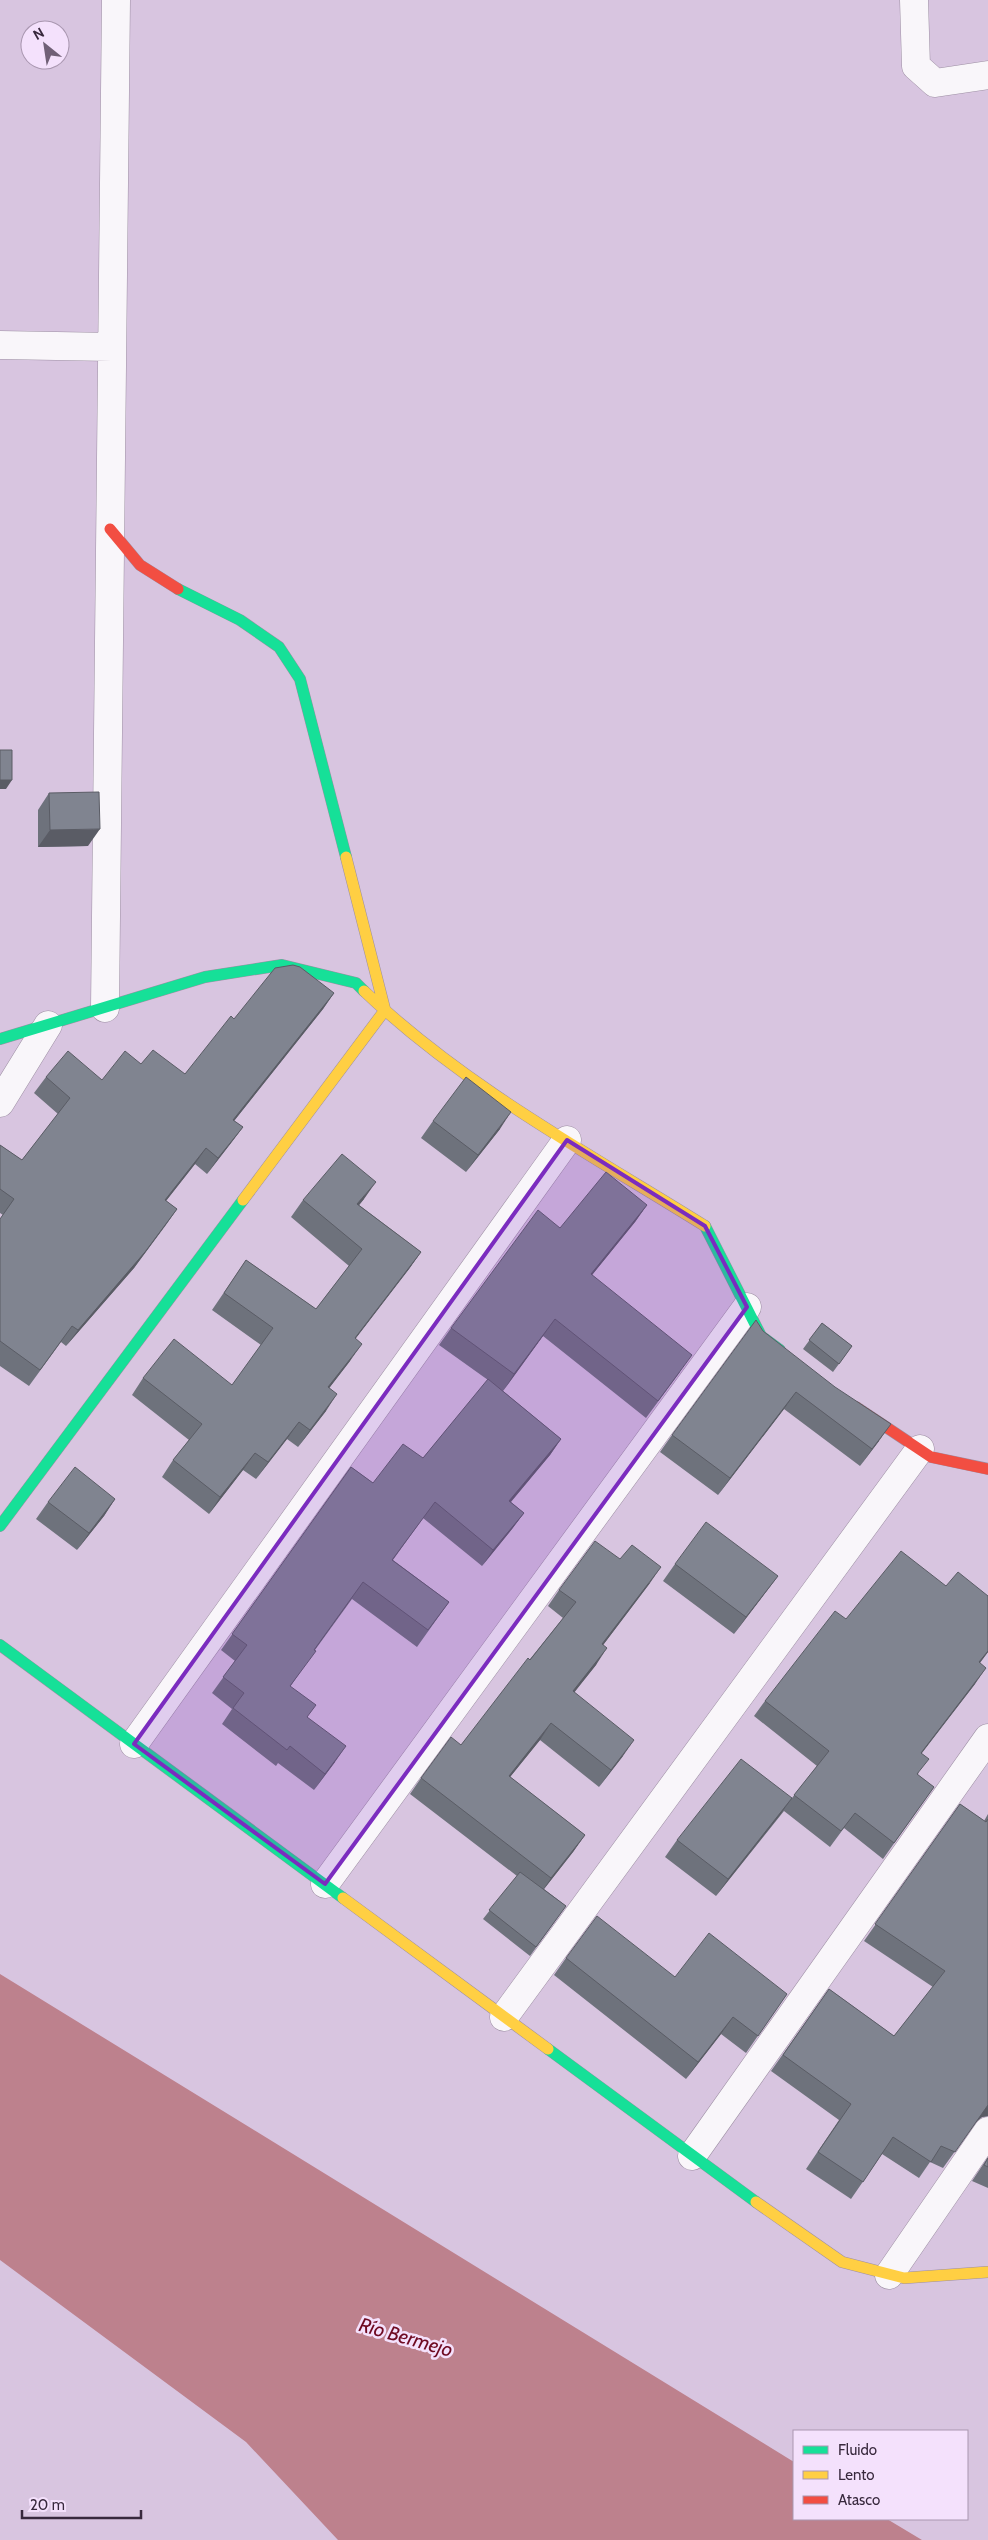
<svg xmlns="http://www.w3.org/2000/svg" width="988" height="2540" font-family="Cabin,sans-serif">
<rect width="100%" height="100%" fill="#d8c5e0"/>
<path fill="#bd818d" d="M0 1974 794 2462V2519H887L922 2540H338L246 2442 0 2260Z"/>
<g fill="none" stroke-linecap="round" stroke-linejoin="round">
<g stroke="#9d8fa3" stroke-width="29">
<path id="street" d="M914 0 916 66 935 83 988 75
M0 345 112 347
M105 1008 116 0
M0 1103 48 1025
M134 1744 567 1140
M325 1884 747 1307
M504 2017 920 1449
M692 2156 988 1738
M889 2275 988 2131"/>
</g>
<g stroke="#9d8fa3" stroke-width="12">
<path id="fast" d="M178 589 240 620 279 647 300 679 346 857
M0 1039 205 977 282 965 356 983 364 991
M705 1226 761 1336 780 1350
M0 1526 243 1200
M0 1645 343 1898
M548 2049 756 2202"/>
</g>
<g stroke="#9d8fa3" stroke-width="12">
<path id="slow" d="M364 991C465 1087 588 1153 705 1226
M243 1200 385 1010 346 857
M343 1898 548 2049
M756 2202 842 2262 904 2278 988 2272"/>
</g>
<g stroke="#9d8fa3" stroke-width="12">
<path id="jam" d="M110 529 140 565 178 589
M856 1407 931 1457 988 1469"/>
</g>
<use href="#street" stroke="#f9f6fa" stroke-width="28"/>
<use href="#fast" stroke="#16e098" stroke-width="11"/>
<use href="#slow" stroke="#ffcf43" stroke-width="11"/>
<use href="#jam" stroke="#f24e42" stroke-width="11"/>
</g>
<path fill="#6e727c" d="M49 793 88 846 38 847V810Z
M334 993 323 1009 234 1121 243 1127 231 1143 207 1174 195 1164 166 1201 177 1209 166 1225 134 1268 66 1346 61 1342 29 1386 0 1366V1219L3 1215 0 1213V1145L22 1160 58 1114 34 1093 46 1077 102 1080 141 1064 185 1074 234 1019Z
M433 1121 500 1129 466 1172 421 1138Z
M364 1199 359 1205 421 1252 409 1269 355 1339 350 1361 329 1388 326 1411 298 1447 287 1439 256 1479 243 1470 209 1514 162 1477 173 1460 189 1440 132 1395 143 1378 232 1385 261 1345 212 1310 246 1260 316 1309 349 1266 291 1217 303 1200Z
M647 1205 635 1222 592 1275 680 1372 646 1418 543 1336 503 1391 561 1439 550 1455 511 1502 524 1513 512 1529 482 1566 423 1518 393 1560 449 1602 417 1647 352 1599 315 1650 290 1687 307 1717 335 1762 314 1790 278 1763 276 1766 222 1724 232 1709 212 1693 235 1661 221 1650 351 1467 373 1483 423 1458 488 1380 439 1345 451 1328 560 1228Z
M822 1323 852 1346 833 1372 803 1349Z
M763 1331 879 1441 860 1466 784 1409 718 1495 660 1452 672 1435Z
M115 1499 104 1516 77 1550 36 1519 48 1502Z
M675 1564 778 1576 734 1634 663 1581Z
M650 1583 603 1645 596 1665 574 1692 623 1756 599 1787 540 1740 510 1777 585 1835 573 1852 544 1889 566 1906 530 1956 483 1919 517 1876 410 1794 421 1778 461 1745 563 1618 548 1606 559 1590Z
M946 1586 988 1652 980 1663 975 1684 922 1753 918 1775 934 1787 883 1859 844 1828 830 1847 784 1811 716 1896 665 1857 677 1840 792 1798 817 1766 754 1716 765 1701 846 1619Z
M960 1804 984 1821 988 1814V2116L982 2117 976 2122 943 2168 930 2162 919 2178 882 2154 851 2199 806 2169 839 2120 771 2071 829 1989 894 2036 933 1987 864 1941Z
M566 1958 675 1977 787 1994 746 2053 721 2034 686 2079 554 1975Z
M988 2157V2188L972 2181Z"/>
<path fill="#5a5c65" d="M0 780H12L6 789H0Z
M100 829 88 846 38 847 50 830Z
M334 993 323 1009 222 1136 233 1120Z
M511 1112 500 1129 466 1172 478 1155Z
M243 1127 231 1143 207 1174 218 1158Z
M206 1148 195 1164 154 1216 165 1200Z
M376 1182 364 1199 346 1221 357 1204Z
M647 1205 635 1222 579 1291 591 1274Z
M177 1209 134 1268 66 1346 78 1330Z
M421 1252 409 1269 343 1355 355 1338Z
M555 1319 543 1336 503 1391 514 1374Z
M362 1344 350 1361 317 1404 328 1387Z
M796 1392 784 1409 718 1495 730 1478Z
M337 1394 326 1411 298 1447 310 1430Z
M299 1422 287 1439 256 1479 268 1462Z
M891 1424 879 1441 860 1466 872 1449Z
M561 1439 550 1455 498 1517 509 1501Z
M255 1453 243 1470 209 1514 220 1497Z
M115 1499 104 1516 77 1550 89 1533Z
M524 1513 512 1529 482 1566 493 1550Z
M661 1567 650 1583 591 1661 602 1644Z
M778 1576 766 1592 734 1634 746 1617Z
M607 1648 596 1665 562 1708 573 1691Z
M988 1651V1652L968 1678 979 1662Z
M986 1668 975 1684 910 1768 921 1753Z
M551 1723 540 1740 498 1792 509 1776Z
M634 1740 623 1756 599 1787 611 1770Z
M346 1746 335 1762 314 1790 325 1774Z
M792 1798 780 1815 716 1896 728 1879Z
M585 1835 573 1852 540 1894 551 1878Z
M733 2017 721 2034 686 2079 698 2062Z
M988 2105V2116L982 2117 975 2122Z"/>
<path fill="#808490" stroke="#5a5c65" d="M0 750H12V780H0Z
M99 792 100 829 50 830 49 793Z
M293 965 300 967 334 993 233 1120 243 1127 218 1158 206 1148 165 1200 177 1209 145 1252 78 1330 72 1326 40 1370 0 1341V1219L14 1199 0 1189V1145L22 1160 70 1098 46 1077 68 1051 102 1080 125 1051 141 1064 153 1050 185 1074 231 1016 234 1019 275 968Z
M466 1077 511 1112 478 1155 433 1121Z
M342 1154 376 1182 357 1204 421 1252 355 1338 362 1344 328 1387 337 1394 310 1430 299 1422 268 1462 255 1453 220 1497 173 1460 202 1424 143 1378 174 1339 232 1385 273 1328 224 1293 246 1260 316 1309 362 1249 303 1200Z
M606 1172 647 1205 591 1274 692 1355 658 1401 555 1319 514 1374 451 1328 538 1210 560 1228Z
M756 1320 763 1331 835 1387 891 1424 872 1449 796 1392 730 1478 672 1435Z
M822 1323 852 1346 839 1364 809 1340Z
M488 1379 561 1439 509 1501 524 1513 493 1550 435 1502 392 1560 449 1602 428 1630 363 1582 314 1650 316 1651 290 1686 316 1705 307 1717 346 1746 325 1774 290 1746 287 1750 233 1708 244 1693 223 1677 247 1645 232 1634 351 1467 373 1483 403 1444 423 1458Z
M75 1467 115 1499 89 1533 48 1502Z
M706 1522 778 1576 746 1617 675 1564Z
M595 1541 620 1559 632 1545 661 1567 602 1644 607 1648 573 1691 634 1740 611 1770 551 1723 509 1776 585 1835 551 1878 421 1778 451 1737 461 1745 528 1658 530 1660 576 1602 559 1590Z
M901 1551 946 1586 958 1572 988 1596V1651L979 1662 986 1668 921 1753 929 1759 917 1774 934 1787 894 1843 855 1813 841 1831 794 1795 829 1751 765 1701 835 1611 846 1619Z
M741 1759 792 1798 728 1879 677 1840Z
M960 1804 986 1822 988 1819V2105L955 2152 941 2146 931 2162 893 2137 863 2182 818 2152 851 2104 783 2055 829 1989 894 2036 945 1971 875 1924Z
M520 1872 566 1906 536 1947 489 1910Z
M597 1916 675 1977 709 1933 787 1994 758 2036 733 2017 698 2062 566 1958Z
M988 2158V2167L984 2165Z"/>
<path fill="#7b2cbf" fill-opacity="0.2" stroke="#7b2cbf" stroke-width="4" stroke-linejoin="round" d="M567 1140 705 1226 747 1307 325 1884 134 1744Z"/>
<g text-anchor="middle" stroke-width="5" stroke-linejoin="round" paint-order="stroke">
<g font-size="20" font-style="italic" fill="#6e0921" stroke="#f4e1fc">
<text transform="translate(406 2337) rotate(16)" y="7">Río Bermejo</text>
</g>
</g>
<rect x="793" y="2430" width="175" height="90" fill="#f4e1fc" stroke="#a997b0"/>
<rect x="803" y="2446" width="25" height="8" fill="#16e098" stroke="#a997b0"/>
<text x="838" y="2455" font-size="15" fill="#38293d">Fluido</text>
<rect x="803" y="2471" width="25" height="8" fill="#ffcf43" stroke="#a997b0"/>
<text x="838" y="2480" font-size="15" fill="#38293d">Lento</text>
<rect x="803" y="2496" width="25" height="8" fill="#f24e42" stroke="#a997b0"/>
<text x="838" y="2505" font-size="15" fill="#38293d">Atasco</text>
<g transform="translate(45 45) rotate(330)"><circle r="24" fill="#f4e1fc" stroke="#a997b0"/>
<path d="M0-4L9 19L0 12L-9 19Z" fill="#706076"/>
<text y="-8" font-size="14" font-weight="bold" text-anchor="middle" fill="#38293d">N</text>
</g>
<path d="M22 2510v8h119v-8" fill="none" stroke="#38293d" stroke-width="2.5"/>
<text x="30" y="2510" font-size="15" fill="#38293d" stroke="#f4e1fc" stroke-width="4" paint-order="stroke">20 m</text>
</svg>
